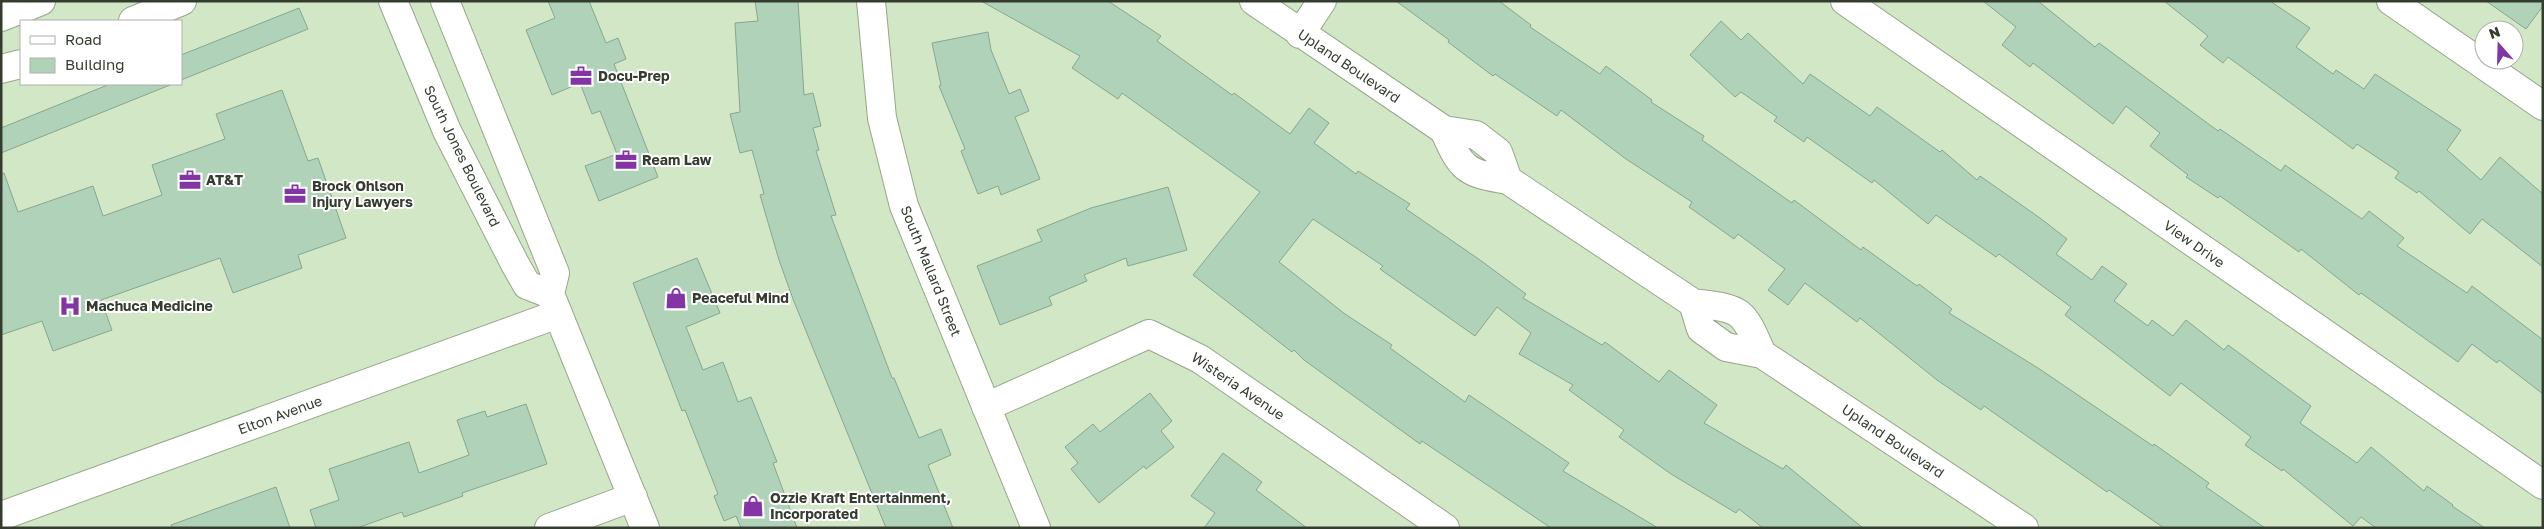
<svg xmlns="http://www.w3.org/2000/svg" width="2544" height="529" font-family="'Golos Text',sans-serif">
<rect width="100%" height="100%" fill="#d2e7c5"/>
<path fill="#afd2b9" stroke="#86a78f" d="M548 1H589L606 43 618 38 626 59 614 64 658 177 599 201 585 166 617 154 600 111 592 114 580 83 552 95 526 30 555 18Z
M755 1H798L804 95 813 93 821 126 813 128 819 150 816 151 836 215 831 216 892 378H894L919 438 941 429 951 455 928 465 953 528H886L793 299 779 260 760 195 764 194 752 150 740 153 730 114 740 112 735 23 758 21Z
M981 1H1108L1161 36 1157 41 1232 95 1234 93 1290 134 1309 108 1329 123 1314 143 1356 174 1358 171 1410 204 1406 209 1480 260 1526 294 1523 298 1602 345 1605 342 1659 382 1669 370 1717 405 1704 423 1783 469 1786 465 1863 528H1763L1739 509 1736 513 1671 474 1619 437 1624 430 1569 390 1573 385 1519 354 1531 333 1497 307 1475 336 1380 269 1383 266 1313 219 1279 262 1345 314 1392 345 1390 348 1465 402 1469 395 1569 463 1563 471 1658 528H1551L1422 441 1420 444 1304 360 1294 350 1292 352 1193 275 1260 192 1122 93 1118 99 1072 68 1080 56Z
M1396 1H1499L1531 25 1530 27 1600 74 1606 66 1652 100 1651 102 1704 136 1702 140 1792 203 1794 200 1861 250 1863 247 1917 286 1919 284 1952 309 1949 313 2038 368 2153 446 2154 444 2209 483 2206 487 2265 528H2164L2109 490 2107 492 1984 406 1981 410 1937 380 1860 318 1857 322 1805 283 1788 305 1768 290 1785 269 1738 234 1734 239 1689 207 1692 202 1626 159 1561 110 1557 116 1495 74 1493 76 1448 42 1449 40Z
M1983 1H2038L2095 47 2099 43 2218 131 2220 129 2281 171 2285 165 2362 219 2369 211 2404 238 2397 246 2467 293 2472 286 2543 340V394L2499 360 2497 363 2472 344 2458 362 2361 293 2359 295 2301 249 2299 252 2220 196 2218 198 2186 177 2188 175 2150 146 2160 133 2126 106 2113 124 2033 63 2030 67 2002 45 2016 27Z
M2164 1H2270L2310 28 2296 47 2333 74 2336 70 2364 89 2375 74 2461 130 2447 150 2481 180 2500 157 2543 194V267L2482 219 2470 234 2419 191 2417 193 2395 178 2399 172 2357 144 2353 149 2228 57 2223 63 2200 45 2208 36Z
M2486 1H2543V6L2526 29Z
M299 8 308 29 181 80V55Z
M1721 21 1741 40 1748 33 1803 84 1810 74 1870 116 1877 107 1940 152 1942 150 1977 180 1980 176 2040 218 2067 239 2056 254 2092 280 2102 266 2127 284 2114 301 2148 326 2152 320 2173 336 2186 320 2224 350 2228 345 2311 406 2300 423 2357 463 2371 447 2424 491 2427 486 2453 505 2452 506 2485 528H2376L2361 517 2353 526 2283 469 2282 471 2245 445 2251 437 2181 383 2170 396 2065 315 2071 307 1999 254 1996 257 1936 215 1928 224 1874 180 1872 183 1807 137 1804 142 1774 121 1777 117 1741 92 1735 97 1690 55Z
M988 32 991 50 1009 94 1020 89 1029 111 1015 117 1040 179 1001 195 998 186 978 194 961 151 965 149 939 86 941 85 932 43Z
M110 84 170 85 1 153V128Z
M282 90 308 161 318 158 346 238 298 255 302 268 233 293 220 258 101 300 112 330 53 351 42 321 1 335V174L4 173 18 212 93 186 103 216 162 195 152 165 225 139 216 114Z
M1168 187 1187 250 1128 266 1126 258 1084 275 1087 281 1049 297 1052 305 1000 325 977 266 1042 241 1037 230 1091 208Z
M697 258 720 313 686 327 703 370 723 362 738 402 751 397 777 462 773 463 797 528H741L736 516 724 521 714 496 718 494 685 410 682 411 633 283Z
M1150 393 1172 421 1161 431 1174 447 1146 469 1144 466 1099 503 1071 469 1078 463 1065 447 1093 424 1100 432Z
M526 404 547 464 462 493 463 496 404 517 402 512 357 528H316L310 510 339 500 329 469 409 442 419 473 469 455 457 420 485 411 487 417Z
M1223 453 1262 482 1256 490 1307 528H1204L1215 513 1191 496Z
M276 487 290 528H172L171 525Z"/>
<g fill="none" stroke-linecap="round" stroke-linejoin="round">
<g stroke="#94a888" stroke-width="30">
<path id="minor" d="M871 1 882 118 904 206 1036 528
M1254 1 1444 130 1476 135 1498 152 1508 180
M1845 1 2543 485
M2391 1 2543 106
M1300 34 1322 1
M1444 130C1462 170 1465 173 1508 180L1693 303C1742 309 1742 308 1762 354
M1693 303 1701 329 1726 347 1762 354 2024 528
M986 407 1149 334 1200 359 1445 528
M1 516 558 314
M549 528 633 497"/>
</g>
<g stroke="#94a888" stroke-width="30">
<path id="major" d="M393 1 447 131 515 264 527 285 550 294
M445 1 555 273 550 294 645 528"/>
</g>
<g stroke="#94a888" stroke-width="30">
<path id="highway" d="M1 17 41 1
M133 21 182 1
M1 69 21 64"/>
</g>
<use href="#minor" stroke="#fff" stroke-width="28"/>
<use href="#major" stroke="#fff" stroke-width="28"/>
<use href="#highway" stroke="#fff" stroke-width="28"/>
</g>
<defs>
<g id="office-bare" transform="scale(1.725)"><path d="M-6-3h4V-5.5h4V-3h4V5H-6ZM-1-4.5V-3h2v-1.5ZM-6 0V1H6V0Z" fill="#8335a5" stroke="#fff" stroke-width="2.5" paint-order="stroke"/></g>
<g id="shop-bare" transform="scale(1.725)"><path d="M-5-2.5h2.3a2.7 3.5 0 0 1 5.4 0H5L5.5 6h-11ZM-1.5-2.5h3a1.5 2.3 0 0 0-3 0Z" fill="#8335a5" stroke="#fff" stroke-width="2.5" paint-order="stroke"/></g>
<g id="hospital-bare" transform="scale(1.725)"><path d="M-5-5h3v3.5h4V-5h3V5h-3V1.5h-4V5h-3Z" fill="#8335a5" stroke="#fff" stroke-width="2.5" paint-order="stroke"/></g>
</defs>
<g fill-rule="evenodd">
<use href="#office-bare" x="581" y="76"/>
<use href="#office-bare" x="626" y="160"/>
<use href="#office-bare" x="190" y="180"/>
<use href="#office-bare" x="295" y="194"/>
<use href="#shop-bare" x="676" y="298"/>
<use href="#hospital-bare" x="70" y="306"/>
<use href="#shop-bare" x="753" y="506"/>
</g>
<g text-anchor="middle" stroke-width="4" stroke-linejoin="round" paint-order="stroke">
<g font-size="14" fill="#343c2f" stroke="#fff">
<text transform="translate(1349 66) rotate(34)" y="5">Upland Boulevard</text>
<text transform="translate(462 156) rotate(64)" y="5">South Jones Boulevard</text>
<text transform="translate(2194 244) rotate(35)" y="5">View Drive</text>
<text transform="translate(931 271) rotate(68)" y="5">South Mallard Street</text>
<text transform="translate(1238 386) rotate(34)" y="5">Wisteria Avenue</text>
<text transform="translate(280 415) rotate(-20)" y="5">Elton Avenue</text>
<text transform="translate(1893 441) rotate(34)" y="5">Upland Boulevard</text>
</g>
<g font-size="14" font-weight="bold" fill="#343c2f" stroke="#fff" text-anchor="start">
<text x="598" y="81">Docu-Prep</text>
<text x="642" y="165">Ream Law</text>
<text x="206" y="185">AT&amp;T</text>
<text x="312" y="191">Brock Ohlson<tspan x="312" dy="16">Injury Lawyers</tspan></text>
<text x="692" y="303">Peaceful Mind</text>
<text x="86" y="311">Machuca Medicine</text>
<text x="770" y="503">Ozzie Kraft Entertainment,<tspan x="770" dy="16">Incorporated</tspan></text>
</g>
</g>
<rect width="2544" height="529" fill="none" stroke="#343c2f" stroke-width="5"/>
<rect x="20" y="20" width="162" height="65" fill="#ffffff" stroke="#aeb1ac"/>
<rect x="30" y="36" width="25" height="8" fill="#ffffff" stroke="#aeb1ac"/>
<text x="65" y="45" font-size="15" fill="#343c2f">Road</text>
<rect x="30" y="58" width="25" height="15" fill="#afd2b9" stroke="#aeb1ac"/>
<text x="65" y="70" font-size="15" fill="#343c2f">Building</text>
<g transform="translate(2499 45) rotate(340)"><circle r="24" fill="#ffffff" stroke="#aeb1ac"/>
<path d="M0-4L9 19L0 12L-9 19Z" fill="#8335a5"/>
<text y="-8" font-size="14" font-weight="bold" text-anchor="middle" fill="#343c2f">N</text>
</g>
</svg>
